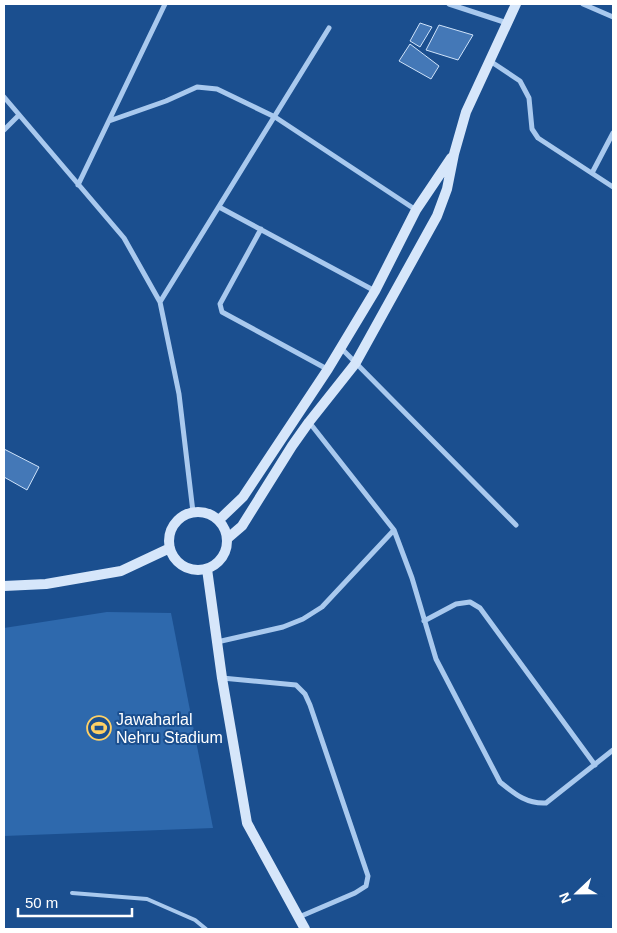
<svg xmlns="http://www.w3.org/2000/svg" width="617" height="933" font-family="Helvetica,sans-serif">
<rect width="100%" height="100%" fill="#1b4f8f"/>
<path fill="#2e69ad" d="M107 612 171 613 213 828 4 836V628Z"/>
<path fill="#4478b7" stroke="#cfe3fa" d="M420 23 432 27 420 47 410 41Z
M439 25 473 35 458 60 426 50Z
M410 44 439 66 431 79 399 61Z
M4 449 39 467 27 490 4 477Z"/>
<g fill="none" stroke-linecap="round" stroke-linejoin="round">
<path stroke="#a9c9ee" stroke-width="4" d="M72 893 147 899 195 920 206 929"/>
<path stroke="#a9c9ee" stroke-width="5" d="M449 4 507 23
M583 4 613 17
M490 61 520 81 529 98 532 129 538 138 613 187
M4 97 124 238 160 302 179 394 193 512
M109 121 166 101 197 87 217 89 275 117 416 210
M4 130 19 115
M592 173 613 133
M78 185 165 4
M219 207 375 291
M261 229 220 304 222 312 327 369
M160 302 329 28
M341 348 516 525
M309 422 394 530 412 578 436 659 500 782C515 794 526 804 546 803L613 750
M424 621 456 604 470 602 480 608 595 765
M217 642 283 627 303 619 322 607 394 530
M222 678 296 685 305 694 310 705 368 876 366 886 355 893 299 917"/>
<path stroke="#d6e6fa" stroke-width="10" d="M169 541a29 29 0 1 1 58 0a29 29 0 1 1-58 0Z
M219 520 243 497 328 369 375 291 416 210 451 158
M228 538 242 526 292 446 309 422 355 364 437 216 447 189 454 154 466 112 516 4
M207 569 222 678 247 823 305 929
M4 586 46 584 121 571 170 548"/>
</g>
<defs>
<g id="stadium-ring" transform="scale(1.25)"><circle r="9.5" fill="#1b4f8f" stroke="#ffd166" stroke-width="1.5"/><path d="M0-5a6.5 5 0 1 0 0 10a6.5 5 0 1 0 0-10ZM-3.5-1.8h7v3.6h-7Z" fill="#ffd166"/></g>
</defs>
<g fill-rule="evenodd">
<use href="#stadium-ring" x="99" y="728"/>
</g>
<g text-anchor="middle" stroke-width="4" stroke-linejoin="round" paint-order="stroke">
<g font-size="16" fill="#fff" stroke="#1b4f8f" text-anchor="start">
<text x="116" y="725">Jawaharlal<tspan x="116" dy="18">Nehru Stadium</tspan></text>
</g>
</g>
<rect width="617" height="933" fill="none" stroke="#ffffff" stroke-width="10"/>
<g transform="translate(577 893) rotate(248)" stroke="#1b4f8f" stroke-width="4" paint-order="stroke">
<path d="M0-4L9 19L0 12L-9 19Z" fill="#ffffff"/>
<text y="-8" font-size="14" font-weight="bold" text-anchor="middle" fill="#ffffff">N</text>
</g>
<path d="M18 908v8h114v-8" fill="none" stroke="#ffffff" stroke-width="2.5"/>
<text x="25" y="908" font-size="15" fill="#ffffff" stroke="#1b4f8f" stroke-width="4" paint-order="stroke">50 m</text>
</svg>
